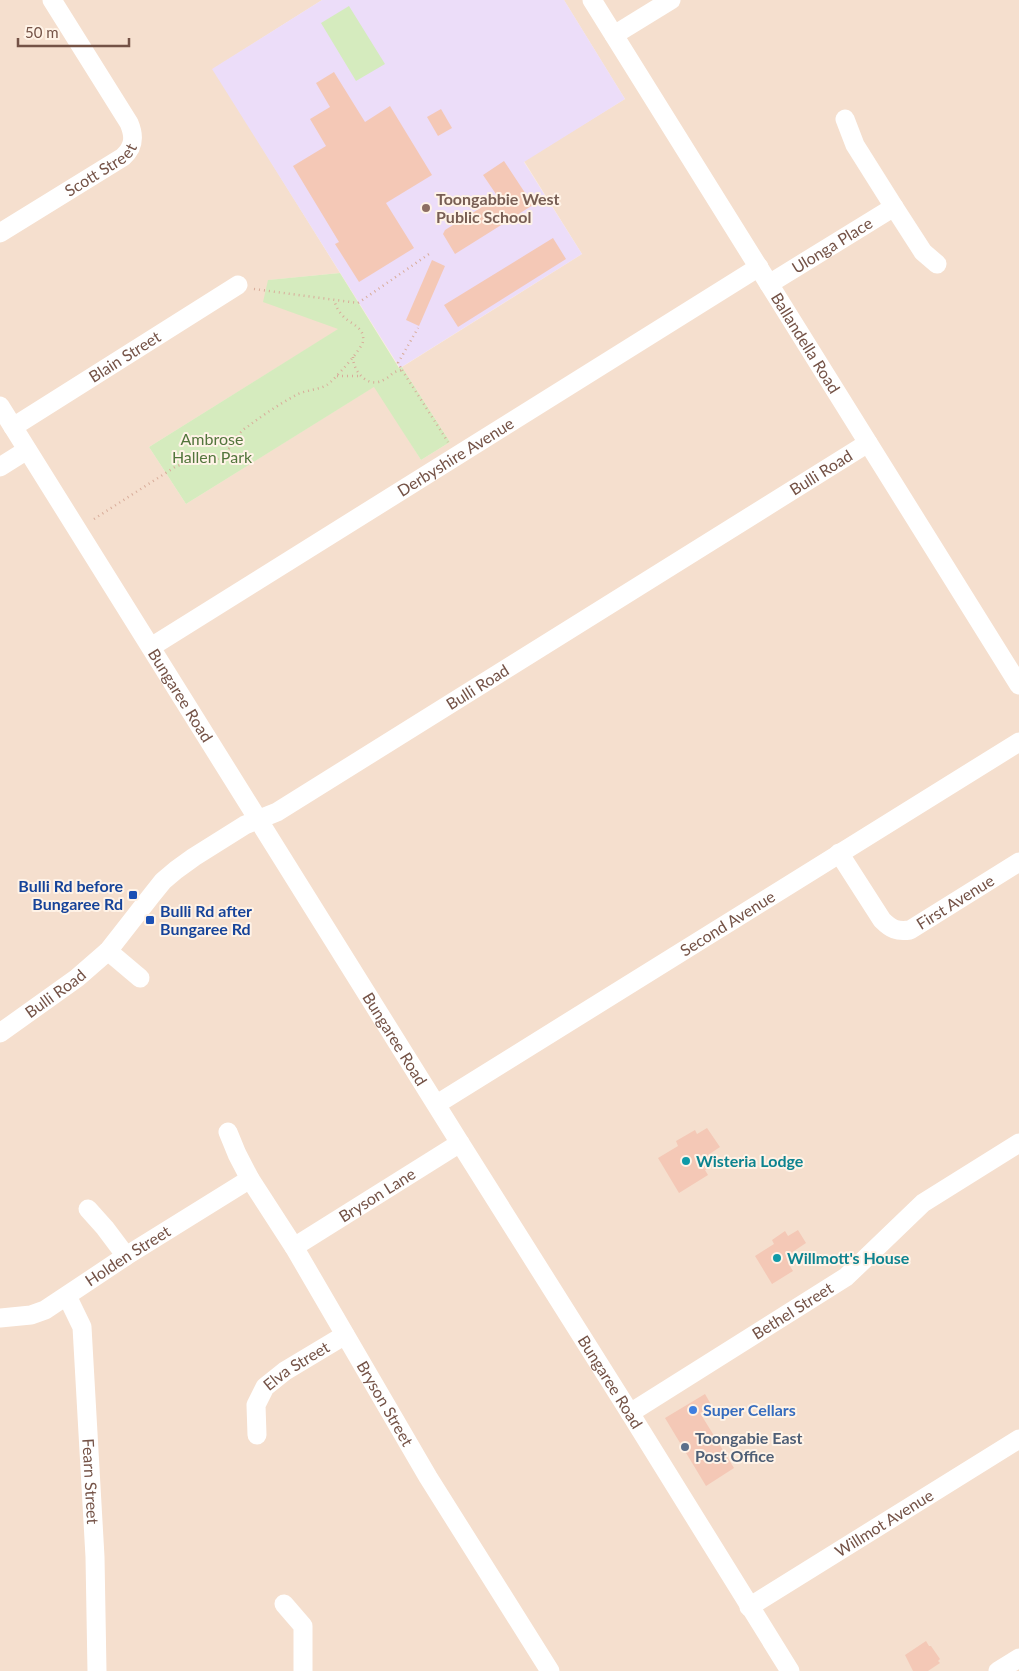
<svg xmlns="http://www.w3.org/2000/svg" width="1019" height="1671" font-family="Lato,sans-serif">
<rect width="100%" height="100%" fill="#fdefe0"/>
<path fill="#f5dfce" d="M0 0H322L213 69 340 273 269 280 339 329 149 447 186 504 375 386 421 460 450 442 402 367 582 254 524 161 625 99 564 0H1019V1671H0Z"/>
<path fill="#ecddf9" d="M322 0H564L625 99 524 162 582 254 400 368 212 69Z"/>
<path fill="#d5ebbe" d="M349 6 385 64 356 81 321 23Z
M340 273 399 368 402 367 450 442 421 460 374 387 186 504 149 447 338 329 263 302 268 280Z"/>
<path fill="#f4c8b6" d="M334 72 365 122 390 106 432 175 386 203 414 248 359 282 335 244 339 242 293 166 326 146 310 119 330 107 316 83Z
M441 109 452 128 438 136 427 117Z
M504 161 533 205 455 254 443 234 445 230 498 197 483 175Z
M553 238 566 259 458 327 444 305Z
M432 260 445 266 419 326 406 320Z
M707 1128 720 1147 708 1155 714 1165 705 1170 708 1175 679 1193 658 1158 678 1146 676 1141 695 1130 697 1134Z
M798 1230 806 1243 794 1251 799 1260 790 1266 793 1271 772 1284 755 1256 774 1244 772 1240 785 1231 788 1236Z
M705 1394 712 1406 700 1413 734 1468 706 1486 665 1418Z
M926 1641 929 1646H931L940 1659 938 1661 940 1663 928 1671H913L905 1655Z"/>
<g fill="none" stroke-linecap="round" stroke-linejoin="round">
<path stroke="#d8ac9a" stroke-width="2.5" stroke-dasharray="1 4" stroke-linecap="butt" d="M254 289 358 303 429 254
M353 357C353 372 369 390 385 379 393 375 391 372 402 370L398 363 418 328
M402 370 448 442
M337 376H361
M94 519 175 467C178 466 182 464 185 463 198 459 210 465 222 456 232 448 236 434 247 427 263 415 281 403 298 394 307 390 318 390 327 385 334 380 363 348 363 341 365 327 350 324 343 316 338 311 336 306 334 300"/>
<g stroke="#fff" stroke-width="19">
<path id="s1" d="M592 0 1019 685"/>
<path d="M614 35 671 0"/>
<path d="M845 119 855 145 894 207 923 252 937 264"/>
<path id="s2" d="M0 233 123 157C134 147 135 137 129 123L52 0"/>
<path id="s3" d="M769 284 894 207"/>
<path id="s4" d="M0 406 460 1143 630 1413 790 1671"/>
<path id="s5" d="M13 427 238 285"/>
<path d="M0 467 27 450"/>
<path id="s6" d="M151 647 759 267"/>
<path id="s7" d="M839 853 882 920C891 929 897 932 910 930L1019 862"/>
<path d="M108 951 140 978"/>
<path id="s8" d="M0 1033 77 978 108 951 151 896 163 881 176 870 194 857 245 825 277 812 868 443"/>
<path id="s9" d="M437 1104 1019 742"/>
<path id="s10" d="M228 1132 237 1154 250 1179 294 1247 428 1477 550 1671"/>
<path d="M88 1209 105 1228 126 1256"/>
<path id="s11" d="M294 1247 460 1143"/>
<path id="s12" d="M67 1296 82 1327 95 1557 97 1671"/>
<path id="s13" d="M0 1318 31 1315 45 1310 126 1256 250 1179"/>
<path id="s14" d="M630 1413 846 1277 923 1203 1019 1143"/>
<path id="s15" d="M257 1435 256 1405 265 1387 285 1371 345 1335"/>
<path d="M284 1604 303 1626V1671"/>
<path id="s16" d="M749 1607 1019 1439"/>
<path d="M998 1671 1019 1658"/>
</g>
</g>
<circle fill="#8d6e63" stroke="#fff3e7" stroke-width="2" cx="426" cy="208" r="5"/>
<g fill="#1a4fb4" stroke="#fff3e7" stroke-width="2">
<rect x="128" y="890" width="10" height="10" rx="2.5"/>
<rect x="145" y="915" width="10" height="10" rx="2.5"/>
</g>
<g fill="#0f9aa8" stroke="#fff3e7" stroke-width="2">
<circle cx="686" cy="1161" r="5"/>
<circle cx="777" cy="1258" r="5"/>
</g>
<circle fill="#3f7fe0" stroke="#fff3e7" stroke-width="2" cx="693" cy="1410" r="5"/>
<circle fill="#5c6f8a" stroke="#fff3e7" stroke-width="2" cx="685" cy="1447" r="5"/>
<g text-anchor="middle" stroke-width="4" stroke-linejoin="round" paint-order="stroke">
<g font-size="16" fill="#745246" stroke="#fff3e7">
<text dy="6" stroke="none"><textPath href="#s2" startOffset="119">Scott Street</textPath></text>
<text dy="6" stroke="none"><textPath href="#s3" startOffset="74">Ulonga Place</textPath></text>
<text dy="6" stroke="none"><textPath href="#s1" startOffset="404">Ballandella Road</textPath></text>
<text dy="6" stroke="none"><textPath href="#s5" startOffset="132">Blain Street</textPath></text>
<text dy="6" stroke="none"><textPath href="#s6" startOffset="359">Derbyshire Avenue</textPath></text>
<text dy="6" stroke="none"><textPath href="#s8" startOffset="1000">Bulli Road</textPath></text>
<text dy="6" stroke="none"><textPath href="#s8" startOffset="595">Bulli Road</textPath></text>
<text dy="6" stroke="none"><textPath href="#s4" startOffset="341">Bungaree Road</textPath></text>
<text dy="6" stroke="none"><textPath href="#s7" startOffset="164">First Avenue</textPath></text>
<text dy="6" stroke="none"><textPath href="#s9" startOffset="342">Second Avenue</textPath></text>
<text dy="6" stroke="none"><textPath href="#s8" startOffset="68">Bulli Road</textPath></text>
<text dy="6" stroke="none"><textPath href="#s4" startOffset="746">Bungaree Road</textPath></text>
<text dy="6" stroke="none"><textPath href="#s11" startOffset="98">Bryson Lane</textPath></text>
<text dy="6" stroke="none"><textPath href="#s13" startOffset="145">Holden Street</textPath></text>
<text dy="6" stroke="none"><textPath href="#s14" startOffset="192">Bethel Street</textPath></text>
<text dy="6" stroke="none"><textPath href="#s15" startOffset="88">Elva Street</textPath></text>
<text dy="6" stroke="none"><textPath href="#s4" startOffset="1151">Bungaree Road</textPath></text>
<text dy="6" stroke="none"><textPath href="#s10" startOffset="314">Bryson Street</textPath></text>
<text dy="6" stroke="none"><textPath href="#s12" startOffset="189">Fearn Street</textPath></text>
<text dy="6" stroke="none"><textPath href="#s16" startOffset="159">Willmot Avenue</textPath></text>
</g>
<g font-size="16" font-weight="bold" fill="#785e54" stroke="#fff3e7" text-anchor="start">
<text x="436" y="205">Toongabbie West<tspan x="436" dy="18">Public School</tspan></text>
</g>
<g font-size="16" fill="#52753c" stroke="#fff3e7">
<text x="212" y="445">Ambrose<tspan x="212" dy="18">Hallen Park</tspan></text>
</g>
<g font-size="16" font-weight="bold" fill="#164399" stroke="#fff3e7" text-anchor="end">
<text x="123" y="892">Bulli Rd before<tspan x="123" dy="18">Bungaree Rd</tspan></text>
<text x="160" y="917" text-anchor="start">Bulli Rd after<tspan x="160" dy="18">Bungaree Rd</tspan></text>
</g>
<g font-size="16" font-weight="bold" fill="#0d838f" stroke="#fff3e7" text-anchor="start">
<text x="696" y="1167">Wisteria Lodge</text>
<text x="787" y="1264">Willmott's House</text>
</g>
<g font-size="16" font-weight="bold" fill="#366cbe" stroke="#fff3e7" text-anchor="start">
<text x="703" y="1416">Super Cellars</text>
</g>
<g font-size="16" font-weight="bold" fill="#4e5e75" stroke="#fff3e7" text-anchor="start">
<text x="695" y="1444">Toongabie East<tspan x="695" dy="18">Post Office</tspan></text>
</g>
</g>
<path d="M18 38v8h111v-8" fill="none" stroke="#745246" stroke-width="2.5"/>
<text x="25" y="38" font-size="15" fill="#745246" stroke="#fff3e7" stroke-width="4" paint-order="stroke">50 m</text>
</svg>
